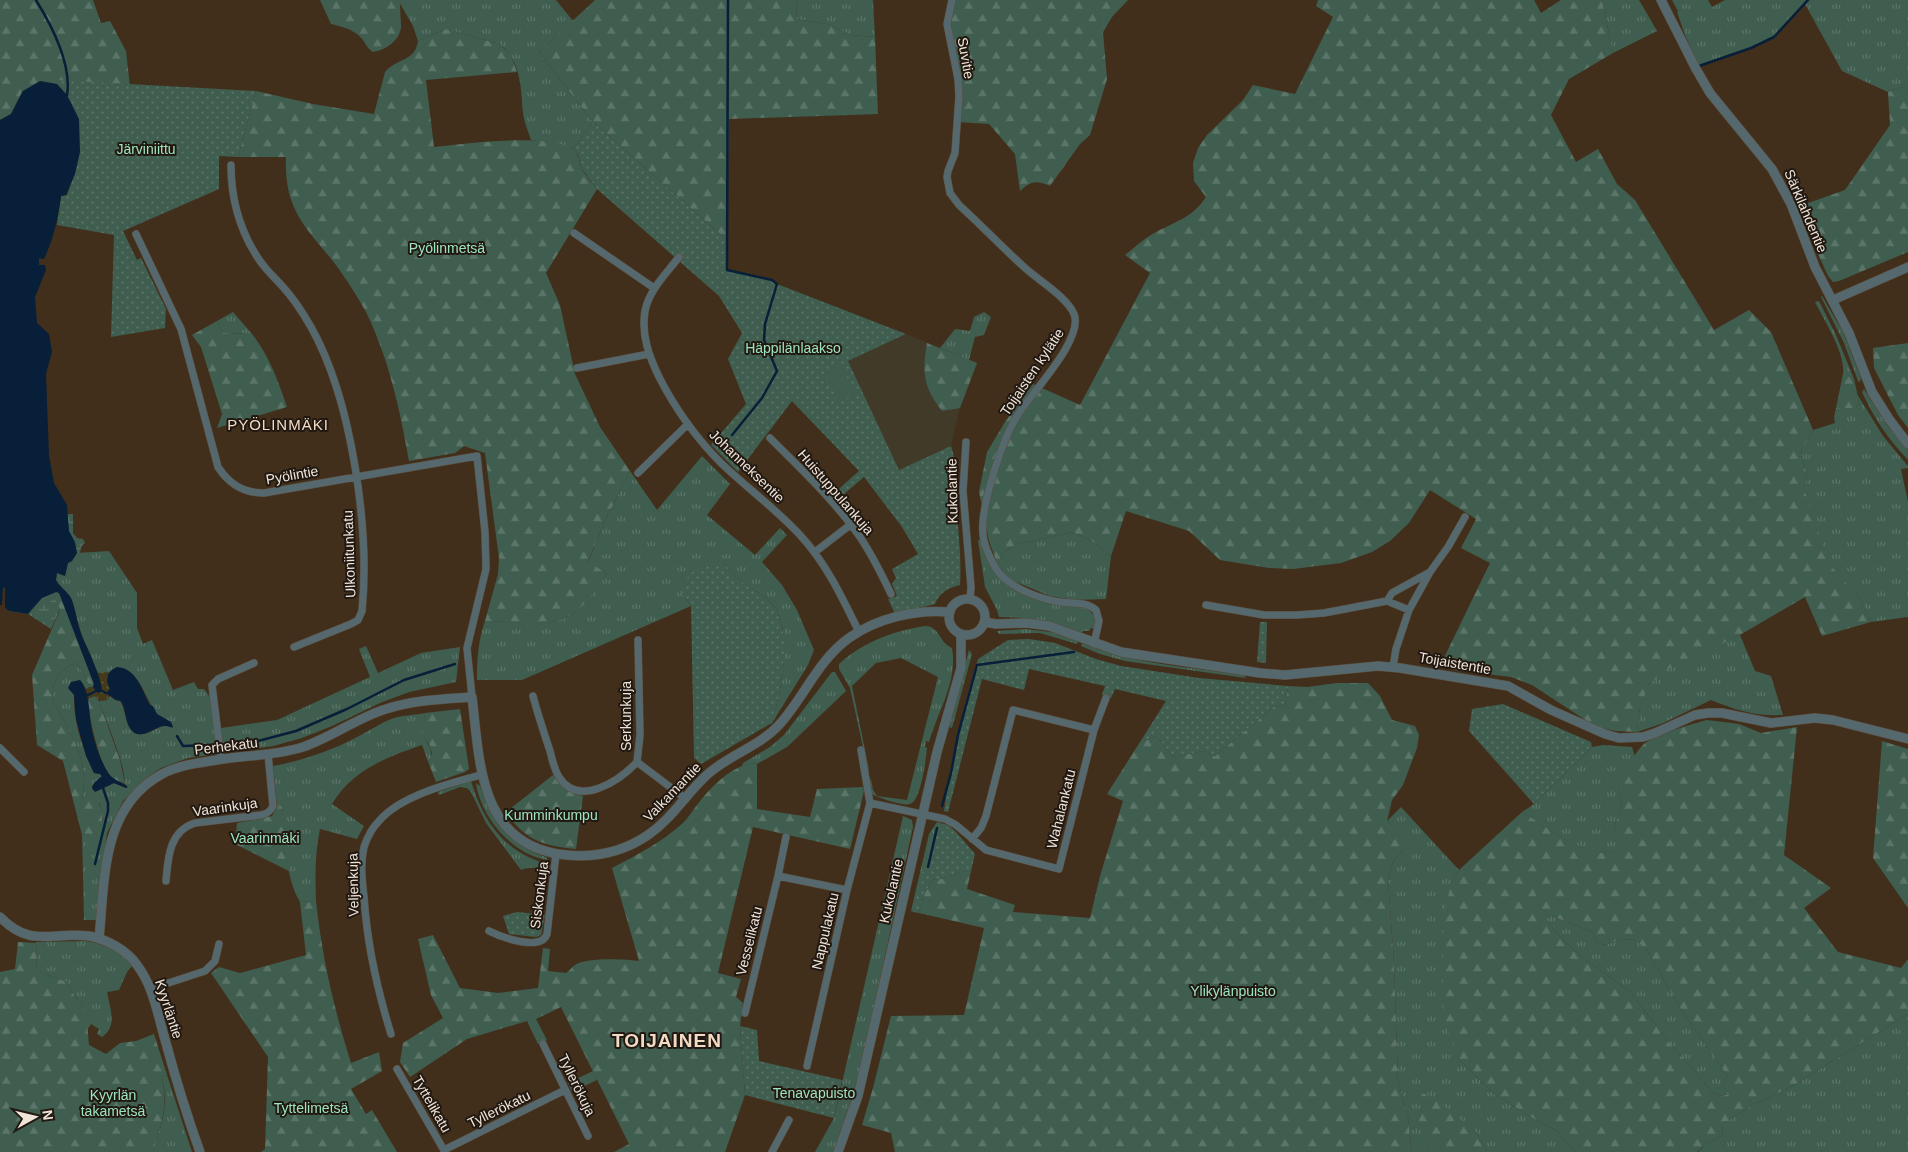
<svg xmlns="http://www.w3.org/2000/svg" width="1908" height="1152" font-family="Arial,sans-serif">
<defs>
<pattern id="grass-tufts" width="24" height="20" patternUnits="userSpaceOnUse" patternTransform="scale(1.25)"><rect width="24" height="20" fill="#3f5e4f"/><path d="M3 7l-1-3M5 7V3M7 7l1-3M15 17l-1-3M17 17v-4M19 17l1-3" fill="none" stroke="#5b7568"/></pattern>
<pattern id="forest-firs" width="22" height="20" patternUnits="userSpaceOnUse" patternTransform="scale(1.25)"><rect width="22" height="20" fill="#3f5e4f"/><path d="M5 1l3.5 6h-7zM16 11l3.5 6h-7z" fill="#5b7568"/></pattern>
<pattern id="wetland-marsh" width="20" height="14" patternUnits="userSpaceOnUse" patternTransform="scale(1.25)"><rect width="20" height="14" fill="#3f5e4f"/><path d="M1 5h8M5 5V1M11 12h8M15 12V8" fill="none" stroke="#5b7568"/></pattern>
<pattern id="sand-dots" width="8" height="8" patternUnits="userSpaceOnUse" patternTransform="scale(1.25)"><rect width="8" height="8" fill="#433a1a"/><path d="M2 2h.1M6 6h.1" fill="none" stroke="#5e563b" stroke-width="1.8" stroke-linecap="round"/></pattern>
<pattern id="park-dots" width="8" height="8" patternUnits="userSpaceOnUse" patternTransform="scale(1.25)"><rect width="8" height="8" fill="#3f5e4f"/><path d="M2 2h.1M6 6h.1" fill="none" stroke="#5b7568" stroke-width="1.8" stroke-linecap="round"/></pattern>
</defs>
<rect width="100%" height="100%" fill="#412f1c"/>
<path fill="#413a28" d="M906 334 977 363 961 403 951 446 899 470 848 361Z"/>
<path fill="url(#grass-tufts)" d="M398 0H556L573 21 539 52 593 122 573 149 553 143 531 140C528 131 524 122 523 113 521 88 521 59 499 44L446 29 418 41 413 26Z
M797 0H873L875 37 851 35 827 24 796 19Z
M1602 0H1639L1657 31 1613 53Z
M1672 0H1708L1712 7 1725 0H1908V89L1903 87 1888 92 1842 71 1805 4 1774 37 1751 48 1699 66 1685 35 1677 12 1678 11Z
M1822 296 1843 332 1861 378 1860 382 1858 381 1844 343 1821 297Z
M1819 301 1836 335 1854 379 1847 374H1843C1846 354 1824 320 1815 302Z
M233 312 252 334 223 333 217 321Z
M984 312 991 317 984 335 975 337 969 360 940 348 955 329 970 331 974 317Z
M1864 389 1887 425 1908 450V460C1889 440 1873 417 1862 392Z
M1857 394 1883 436 1908 466V468L1901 469 1908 502V617L1871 622 1859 597 1829 565 1804 492 1807 476 1801 451 1813 430 1835 423 1834 417 1836 408H1856L1859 402Z
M702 456 730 484 707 515 755 555 780 528 787 535 762 562 782 585 797 610 814 650 808 665 772 723 780 691 784 660V634L777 609 766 598 735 577 725 564 682 592 691 606 522 680H477C477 659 478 641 485 621 511 621 552 629 574 613 582 607 599 584 607 574L588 562 606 519 630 471 657 510Z
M1072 532 1092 541 1111 556 1106 599 1074 600 1050 596 1011 580 998 566 1003 552 1018 544Z
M978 540H983L988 558 1018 590 1086 608C1094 613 1097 619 1095 629L1091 628 1089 631H1083L1081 634C1053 621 1029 617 999 617L997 610 985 587Z
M109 551 137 593V628L143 644 152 640 173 690 194 682 198 689H204L210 697 214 729 277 720 370 677 359 649 366 646 378 673 421 653 460 647 456 682 409 692 380 703 332 726 302 738 273 746 188 758 161 768 149 776 123 801 107 833 96 920H84L82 835 99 833 103 819 100 804 82 800C90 761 72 736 54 703 50 682 57 672 75 663L81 669 90 687 86 689 81 681H76C69 710 81 746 94 773L100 774 102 777 92 786 93 790 97 791 114 783 126 788 127 787 125 784C124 760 107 724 99 701L107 700 110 696 115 700 120 701C125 709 125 719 129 727 132 732 143 735 147 733 157 730 161 723 173 727L172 724C167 720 160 717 156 713 148 703 141 678 130 674 120 670 108 674 98 673L94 666 92 658 82 636 71 598 56 580 57 573 65 576 68 563 72 561 77 553Z
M925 626C940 626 939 643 952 648 958 681 938 711 929 742L926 741 925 747 927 748C926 759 921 801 910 804 902 806 879 798 872 794L870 780 871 779 873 790 877 796 907 800 938 677 901 658 876 663 852 686 869 770H868L850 688 839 669V664C863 642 893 631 925 626Z
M1025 629 1051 632 1078 641 1077 644 1040 633 999 634 997 631Z
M1740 635 1755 671 1771 676 1783 715C1754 716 1738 711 1711 700L1661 724 1637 732C1639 719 1640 694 1649 684 1667 664 1714 647 1740 635Z
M1082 643C1133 664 1190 667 1244 675L1246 678 1125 661 1100 654 1081 646Z
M969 650 972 654 952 728 949 727Z
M832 672H835L846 691 787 747 757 764 750 763 742 766 743 763 770 747 784 735Z
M425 713 423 737C430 745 434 753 429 764L422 745C387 757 352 770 332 804L364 826 357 839 320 829C315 854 315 876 316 901L300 902C284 874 285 838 282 806L277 807 273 766C301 761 331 751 357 737 369 731 380 723 394 718 404 715 415 715 425 713Z
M1603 745 1632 747 1635 757 1618 788 1622 804 1614 828 1625 848C1620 850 1615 853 1610 853 1579 854 1548 827 1522 812L1534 804 1592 747Z
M471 781C484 824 506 854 551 865L549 876C544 867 530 866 521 870L486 823 471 792 467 788 460 787 439 795 438 792Z
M476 783 480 786C493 822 509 845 546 857L548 860C512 855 481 817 476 783Z
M1401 807 1459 870 1452 881 1458 1058 1494 1094 1539 1122 1557 1131 1575 1152H1487L1476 1132 1423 1093 1420 1121 1429 1152H1410L1411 1146 1408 1116 1398 1082 1394 963 1388 880 1393 862 1402 851 1412 843 1387 821Z
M903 816 912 820 913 827 860 1071 852 1099 833 1152H815L834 1118Z
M937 822 948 825 955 831 914 912 911 911 929 834Z
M1552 916 1592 932 1596 942 1605 945 1619 940 1634 939 1647 950 1683 1013 1720 1065 1729 1079V1094L1722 1096 1713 1093 1674 1048 1629 991 1582 957 1559 936 1545 918Z
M86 941C104 944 121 951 132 966L127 972 119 990 107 992C110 1009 118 1026 102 1037L97 1034 99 1029 91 1024 87 1030 86 1009 75 997 67 982 37 971 36 942Z
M1908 1014V1152H1698L1706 1144 1722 1136 1723 1124 1752 1105 1791 1087Z
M593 1071 597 1080 572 1092 568 1083Z
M167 1075 192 1152H153C162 1122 169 1108 162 1077Z"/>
<path fill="url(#forest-firs)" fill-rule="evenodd" d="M0 0H93L101 23 110 21 126 51 132 105 61 196 23 90 11 114 0 120Z
M320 0H398L400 3C400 11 401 20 401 27 400 41 385 50 373 52 368 49 366 45 363 40 354 29 343 27 331 24Z
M595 0H797L796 19 827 24 851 35 875 37 878 114 729 119 727 240 593 122 539 52Z
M952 0H1128L1112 17 1103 32 1107 79 1090 135 1080 144 1050 186C1036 180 1031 181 1020 191L1015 154 989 124 958 122 959 96 947 24Z
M1318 0H1534L1541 13 1561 0H1602L1613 53 1569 79 1551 115 1576 162 1598 149 1617 184 1635 200 1714 330 1749 310 1771 332 1813 430 1801 451 1807 476 1805 492 1829 564 1859 597 1871 622 1822 636 1805 597 1740 635 1670 668 1648 685 1640 708 1637 732 1616 731 1596 727 1532 685 1511 677 1453 670 1441 664 1490 563 1461 548 1476 519 1430 490 1409 523 1390 541 1372 552 1341 563 1293 569 1269 568 1220 560 1189 531 1126 511 1111 556 1092 541 1072 532 1018 544 1003 552 998 566 989 541 979 492 987 452 1005 422 1033 384 1080 405 1150 273 1125 255C1135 247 1145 238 1156 232 1177 221 1193 217 1206 197L1194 181 1193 163 1198 148 1207 135 1243 100 1253 85 1295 94 1333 17 1316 6Z
M446 29 499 44 511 55 517 72 426 80 434 147C464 144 551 132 574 150 580 156 579 164 583 171 587 177 592 183 597 189L546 273 560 305 575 374 600 427 630 471 606 519 588 561 607 574C597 587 588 603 574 613 549 630 513 621 485 621L498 574 499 558 485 453 464 446 455 453 409 461C400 410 389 359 366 312 356 294 345 277 333 261 303 225 284 207 286 157H238L256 91 313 104 374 114 385 72C397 58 415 62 418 41Z
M1903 87 1908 89V252L1839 281 1833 282 1828 276 1797 207 1845 190 1890 125 1888 92Z
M217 321 223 333 252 334C269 355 278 381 287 407L217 428 222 414 201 347 192 335Z
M927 343 977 363 960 408 942 411C923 387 922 372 927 343Z
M1908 343V428L1898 415 1874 368 1873 348Z
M1843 374H1847L1854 379 1859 402 1856 408H1836Z
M56 592 60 593 94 684 93 687H90L81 669 75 663C57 672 50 682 54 703 72 736 90 761 82 800L95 799C105 809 103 821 100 833L82 835 63 761 37 745 32 675 60 610 52 594Z
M1337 683H1368L1380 696 1392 720 1415 726 1419 735 1417 748 1403 785 1392 800 1387 821 1413 843 1402 851 1393 862 1388 880 1394 963 1398 1082 1408 1116 1411 1146 1410 1152H895L891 1133 862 1125 873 1088 891 1016 964 1015 984 928 919 913 924 894 933 879C947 881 956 870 971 871L967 889 1015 905 1013 912 1090 918 1100 876 1123 801 1107 794 1140 742 1157 736 1173 757 1204 751 1215 756 1276 705 1285 706 1288 686 1307 687Z
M95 696 99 701 120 760 125 784C121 782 114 780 111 777 100 767 89 717 88 702L89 698Z
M460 709 469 769 465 772 436 782 429 764 432 753 429 744 423 737 421 728 424 721 425 713Z
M1707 720 1739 724 1761 733 1797 727 1784 855 1831 888 1804 908 1838 952 1901 968 1908 959V1014L1791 1087 1752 1105 1723 1124 1722 1136 1706 1144 1697 1152H1575L1557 1131 1539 1122 1494 1094 1458 1058 1449 1034 1443 1005V936L1446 904 1452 881 1459 870 1522 812C1548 827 1578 853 1610 853 1614 853 1620 850 1624 848L1614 828 1622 804 1618 788C1623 776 1634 753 1644 744 1655 734 1693 724 1707 720ZM1552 916 1592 932 1596 942 1605 945 1619 940 1634 939 1647 950 1683 1013 1720 1065 1729 1079V1094L1722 1096 1713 1093 1674 1048 1629 991 1582 957 1559 936 1546 919Z
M1882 741 1908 749V908L1873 858Z
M750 763 757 764V809L810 817 817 789 863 787 864 791 850 849 753 827 718 973 741 979 736 997 743 1003 740 1026 745 1095 725 1152H614L629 1144 561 1007 536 1019 547 1040 538 1044 527 1021 467 1039 410 1077 400 1062 403 1043 443 1018 431 995 418 939 433 935 460 988 498 993 538 988 543 948 550 949 548 971 566 973C569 971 572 967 575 965 586 957 626 959 639 961L612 868C637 855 662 842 683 823 688 818 692 811 697 805 711 787 727 770 750 763Z
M553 775C560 787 569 792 583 796L576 849C544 846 524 840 506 812Z
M282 806 289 871 235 844 237 823 272 816 277 807Z
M316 901C322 957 334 1009 351 1063L379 1052 382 1071 351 1089 366 1114 372 1110 397 1152H261L265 1149 268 1057 211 973 219 967 240 973 306 955 300 902Z
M18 942 36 943 37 971 67 982 75 997 86 1009 89 1045 106 1054 120 1043 136 1041 154 1034 167 1075 162 1077C168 1109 162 1122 153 1152H0V972L15 969Z
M1422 1093 1432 1097 1476 1132 1487 1152H1429L1419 1121Z"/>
<path fill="url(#wetland-marsh)" d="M67 514H73V533L77 538 83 539 85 543 81 547 80 553H77L72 561 68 563 65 576 57 573 56 580 71 598 76 614 69 616 60 593 56 592 52 593 60 609 51 629 28 614 9 611 5 608Z"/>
<path fill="url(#sand-dots)" d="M108 672C109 680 111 693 107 700L99 701 95 696 89 698 86 689 93 687 98 693 102 688 98 673Z"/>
<path fill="url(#park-dots)" d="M56 80 256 91 238 157 219 156V189L123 231 137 260 141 258 166 309 165 328 111 337 114 235 57 225 61 196 67 195C76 171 84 146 79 120 77 114 73 107 71 102 67 94 57 88 56 80Z
M593 122 727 240V270L772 280 777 284 906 334 848 361 899 470 951 446C957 464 955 473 955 492 957 523 962 553 960 585 948 588 940 592 935 604L895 614 888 599 897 596 892 584 896 578 892 569 918 554 902 527 864 477 837 500 832 495 859 471 792 401 738 472 711 445 746 404 728 359 742 333 719 296 597 189 582 169 578 155 573 149Z
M705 564H725L735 577 766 598 777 609 784 635V660L780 691 772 723 701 764 694 758 691 606 682 592 689 574Z
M1260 622H1267L1266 663 1257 662Z
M1029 639 1055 643 1096 659 1121 666 1199 678 1288 686 1285 706 1276 705 1215 756 1204 751 1173 757 1157 736 1140 742 1166 701 1115 689 1111 698 1102 695 1105 686 1029 669 1024 690 982 679 948 812 944 811C951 759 963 709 978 659L1008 640Z
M1503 704 1591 742 1592 747 1534 804 1469 731 1472 709Z
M941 824 956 832 975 854 971 871C956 870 947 881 933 879L924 894 919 913 913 912 920 879Z
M517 912 545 915 541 935 536 937 509 934 503 916Z
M740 1026 757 1030 759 1061 842 1080 834 1118 745 1095Z"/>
<path fill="#3f5e4f" d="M841 365 855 394 839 402 825 373Z"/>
<path fill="#071f38" d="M40 81 57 84 67 95 79 119 80 152 75 174 66 195 61 196C58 218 54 238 44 259L39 258V265H45L46 270 35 297 37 323 49 334 52 352 46 374 49 456 54 483 67 505 69 531 75 542 77 553 72 561 68 563 65 576 57 573 56 580C60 587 68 592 71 598 76 609 77 625 82 636 89 653 100 673 102 691L98 693 93 687 94 684 59 593 56 592 42 598 28 614 9 611 5 608V588L3 587 2 605H0V120L11 114 23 91Z
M117 667C137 668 142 691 150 705L153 706 157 714 171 722 173 728C172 727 166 726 166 726 154 725 140 744 130 728 125 720 126 709 121 701L116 700 106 693 110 689C104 678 108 671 117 667Z
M80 680C90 691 89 716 92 731 95 745 101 762 109 774 113 780 122 782 128 787L126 788 114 783 95 792 92 788 94 783 102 776 100 774 94 773 86 756 76 719 74 695 68 688 71 682Z"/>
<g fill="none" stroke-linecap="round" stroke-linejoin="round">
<path stroke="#071f38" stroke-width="2.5" d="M36 0C52 26 72 64 67 95
M728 0 727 270 772 280 777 284 765 324 764 340 777 371 762 398 732 435
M1699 66 1751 48 1774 37 1808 0
M102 691 106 693
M88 695 96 691
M177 736 183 746 211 745
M226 744 254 742 296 731 347 709 404 680 455 664
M942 806 951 773 958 735 977 665 1074 652
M95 864 108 811V803L103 788
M928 867 937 828"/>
<g stroke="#5d4c3a" stroke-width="8">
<path id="minor" d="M952 0 947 24 958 79 959 96 955 153 948 171 947 177 950 193 959 205C981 225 1002 247 1024 267 1038 280 1067 297 1074 314 1084 339 1033 391 1019 413 1003 437 980 506 983 535 984 546 994 569 1002 576 1016 590 1041 599 1060 602 1074 604 1085 601 1096 610L1099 621 1094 644
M231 165C231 200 240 232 260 261 267 271 275 278 283 287 294 299 303 313 311 327 352 400 370 529 362 611L358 620 351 624 294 647
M574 233 654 288
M136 234 181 329 218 467C229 484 243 493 264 493L477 456 485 532 486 569 467 648 472 697
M679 257C666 274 649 290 645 311 641 335 649 356 659 377 675 408 696 438 721 463 747 488 776 509 800 535 826 563 842 597 859 632
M577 368 649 354
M770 438C801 469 835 501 860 537 872 555 882 575 891 594
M966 442 963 491 971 587 970 600
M638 473 688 424
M815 552 850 525
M1387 601 1392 593 1430 572
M1206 605 1264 615H1297L1324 613 1387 601 1409 610
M638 640 640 735 637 762 686 799
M1393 667 1396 649 1409 610 1430 572 1448 547 1465 517
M533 696C538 715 544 733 550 751 552 759 554 769 559 777 579 808 619 781 637 762
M0 748 24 772
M861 750 870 803
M221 759 212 685 218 679 254 663
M972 839 981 828 986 816 1013 710 1094 730
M778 876 786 837
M166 881C168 858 169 831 195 823L261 815C267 814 270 812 273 806L268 754
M489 931C501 937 541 952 547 934L556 854
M150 989 205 971 215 961 219 944
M745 1013 778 876 847 890
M391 1034C377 989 367 943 364 897 362 880 360 863 364 847 367 838 372 828 379 821 400 796 450 783 481 775
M543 1044 588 1136
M807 1066 847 890 870 803 945 819 956 825 986 850 1059 869 1094 730 1106 698
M397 1069 445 1152
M444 1150 565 1090
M772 1152 789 1120"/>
</g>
<g stroke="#5d4c3a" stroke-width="10">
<path id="tertiary" d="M1661 0 1696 69 1710 93 1772 169 1791 204 1815 267 1849 333 1872 392 1889 419 1908 444
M1833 300 1908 267
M949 617a18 18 0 1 1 36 0a18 18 0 1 1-36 0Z
M984 622 996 624 1027 623 1049 626 1121 652 1260 673 1285 675 1378 666 1400 668 1508 686 1551 710 1605 734 1619 738 1643 737 1655 733 1695 715 1708 713H1722L1771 723 1815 718 1833 720 1908 739
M0 917C31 949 52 931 89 936 106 939 127 950 137 965 154 987 158 1017 166 1043 176 1080 187 1116 200 1152
M99 939C105 879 101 807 162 774 179 765 199 763 217 760 246 755 275 756 303 747 332 737 357 718 386 709 413 700 443 699 472 697 480 764 479 846 566 855 596 858 623 852 648 835 673 818 687 792 709 773 730 755 759 746 778 726 804 698 817 661 849 638 877 618 916 609 950 612
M838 1152 858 1096 864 1070 937 752 961 668V635"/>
</g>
<use href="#minor" stroke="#54686d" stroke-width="7"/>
<use href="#tertiary" stroke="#54686d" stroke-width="9"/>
</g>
<g text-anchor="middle" stroke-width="4" stroke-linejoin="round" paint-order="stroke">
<g font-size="14" fill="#f0e4d9" stroke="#211911">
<text transform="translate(966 58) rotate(80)" y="5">Suvitie</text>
<text transform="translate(1806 211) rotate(67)" y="5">Särkilahdentie</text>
<text transform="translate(1032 372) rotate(-56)" y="5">Toijaisten kylätie</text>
<text transform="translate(747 466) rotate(44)" y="5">Johanneksentie</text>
<text transform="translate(292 475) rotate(-10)" y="5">Pyölintie</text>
<text transform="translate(952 491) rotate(-91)" y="5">Kukolantie</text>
<text transform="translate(836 492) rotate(49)" y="5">Huistuppulankuja</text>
<text transform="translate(349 554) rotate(-92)" y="5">Ulkoniitunkatu</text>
<text transform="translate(1455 663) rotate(10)" y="5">Toijaistentie</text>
<text transform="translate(626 716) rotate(-90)" y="5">Serkunkuja</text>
<text transform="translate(226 746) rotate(-7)" y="5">Perhekatu</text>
<text transform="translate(672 792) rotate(-46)" y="5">Valkamantie</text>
<text transform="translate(225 807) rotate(-8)" y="5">Vaarinkuja</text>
<text transform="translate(1061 809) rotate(-76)" y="5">Wahalankatu</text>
<text transform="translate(353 885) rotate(-91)" y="5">Veljenkuja</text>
<text transform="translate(891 891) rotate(-77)" y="5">Kukolantie</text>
<text transform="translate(539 895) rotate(-83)" y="5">Siskonkuja</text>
<text transform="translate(825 931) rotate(-77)" y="5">Nappulakatu</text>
<text transform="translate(749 941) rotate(-76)" y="5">Vesselikatu</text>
<text transform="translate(169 1009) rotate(72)" y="5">Kyyrläntie</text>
<text transform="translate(577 1085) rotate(64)" y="5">Tyllerökuja</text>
<text transform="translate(432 1104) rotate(60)" y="5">Tyttelikatu</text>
<text transform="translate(499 1109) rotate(-26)" y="5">Tyllerökatu</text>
</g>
<g font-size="14" fill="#9de4c1" stroke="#211911">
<text x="146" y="154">Järviniittu</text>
<text x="447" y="253">Pyölinmetsä</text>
<text x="793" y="353">Häppilänlaakso</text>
<text x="551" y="820">Kumminkumpu</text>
<text x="265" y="843">Vaarinmäki</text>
<text x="1233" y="996">Ylikylänpuisto</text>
<text x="814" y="1098">Tenavapuisto</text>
<text x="113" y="1100">Kyyrlän<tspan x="113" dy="16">takametsä</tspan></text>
<text x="311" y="1113">Tyttelimetsä</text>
</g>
<g font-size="15" letter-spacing="1" fill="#f2dac4" stroke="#211911">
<text x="278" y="430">PYÖLINMÄKI</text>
</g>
<g font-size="19" font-weight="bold" letter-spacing="1" fill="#f2dac4" stroke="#211911">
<text x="667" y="1047">TOIJAINEN</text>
</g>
</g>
<g transform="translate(35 1117) rotate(82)" stroke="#211911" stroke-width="4" paint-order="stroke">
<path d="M0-4L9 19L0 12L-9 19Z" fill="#f0e4d9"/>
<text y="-8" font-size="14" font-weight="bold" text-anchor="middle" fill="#f0e4d9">N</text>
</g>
</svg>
